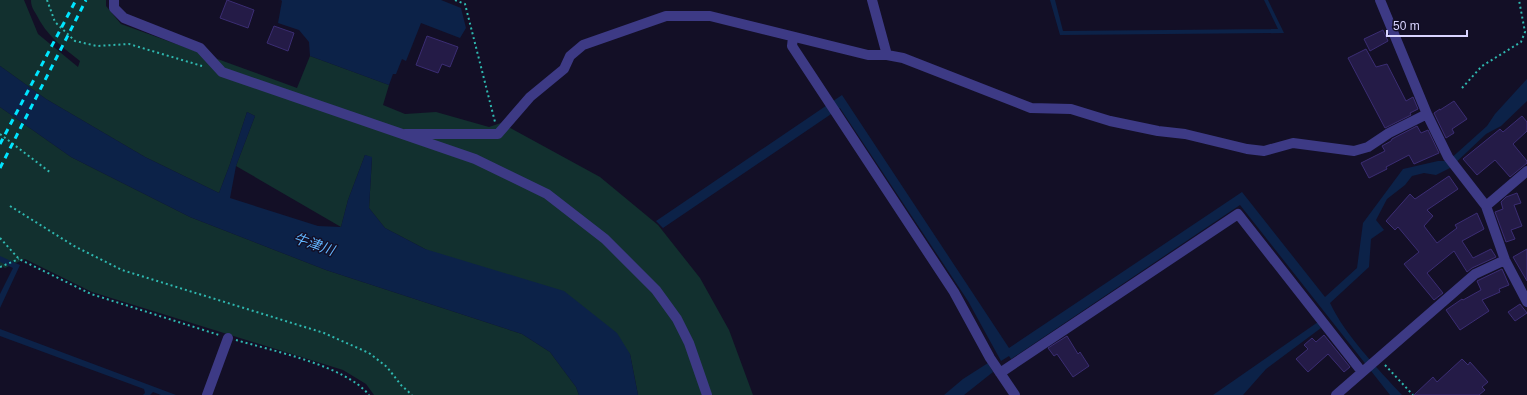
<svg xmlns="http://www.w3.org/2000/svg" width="1527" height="395" font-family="Arial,'Noto Sans JP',sans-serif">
<rect width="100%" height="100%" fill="#130f26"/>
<path fill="#12302f" d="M0 0H24L38 34 78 67 80 61C62 47 47 36 36 14 33 9 31 6 31 0H106V6L121 24 297 88 310 56 389 85 383 105 405 114 436 112 489 127 501 123 600 177 658 225 700 278 729 330 753 395H638L630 354 425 249 385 228 369 208 372 158 365 155 348 200 341 227 236 166 255 116 247 112 230 164 219 193 145 157 46 99 0 66Z
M0 107 71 157 190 217 326 270 522 334 550 352 576 387 579 395H374L366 384 343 370 92 292 25 259 5 268 0 265Z"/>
<path fill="#0c2248" d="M281 0H441L461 8 466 28 460 38 421 23 406 61 402 59 396 74H393L389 85 310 56 309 42 299 30 278 23 282 1Z
M1050 0H1055L1063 31 1278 29 1264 0H1268L1284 33 1060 35Z
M0 66 46 99 145 157 219 193 230 164 247 112 255 116 236 166 230 198 318 226 341 227 348 200 365 155 372 157 369 208 385 228 425 249 564 291 617 333 630 354 638 395H579L576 387 550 352 522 334 326 270 190 217 71 157 0 107Z
M1527 79V101L1501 126 1486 134 1450 168 1436 175 1424 173 1412 176 1405 185 1387 199 1376 220 1384 230 1371 239 1369 267 1330 303C1345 335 1378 369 1402 395H1390L1240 205 1011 359 1009 356 1001 361 968 301 840 108 663 228 656 221 842 95 1009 348 1242 192 1325 297 1357 268 1363 223 1403 169 1438 161H1448L1487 126 1495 114Z
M0 256 20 265 0 308V294L13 268 0 262Z
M1318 322 1321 328 1266 369 1243 395H1213Z
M0 329 176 395H161L153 392 150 395H143L145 393 144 389 0 336Z
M988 363 993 372 964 395H944L963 379Z"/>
<path fill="#241b47" stroke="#3b2d73" d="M227 0 254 10 248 28 220 18Z
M274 26 294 33 288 51 267 43Z
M1383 30 1388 41 1370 51 1364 39Z
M427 36 458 47 450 67 442 64 438 73 416 65Z
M1366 49 1376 67 1387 64 1406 101 1413 97 1418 109 1410 113 1411 115 1385 128 1348 58Z
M1454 101 1467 119 1452 129 1454 133 1446 138 1434 113 1440 109V110Z
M1522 116 1527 122V131L1513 144 1527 161V163L1510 177 1495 160 1477 175 1463 159 1500 129 1503 132Z
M1417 126 1421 133 1428 130 1439 153 1414 164 1409 155 1386 167 1387 169 1369 178 1361 163 1385 151 1382 146 1391 141 1392 139Z
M1449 176 1458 189 1427 210 1433 216 1424 226 1437 243 1457 228 1455 225 1477 213 1484 229 1462 241 1473 258 1491 249 1496 257 1472 268 1467 272 1454 251 1427 273 1443 293 1434 300 1404 264 1419 252 1398 227 1395 230 1386 221 1410 194 1415 199Z
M1517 193 1521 203 1514 205 1522 226 1511 230 1515 239 1506 242 1495 212 1503 209 1501 202 1506 197Z
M1527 249V281L1513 257Z
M1502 269 1509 285 1499 289 1500 292 1482 300 1489 311 1460 330 1446 310 1462 299 1463 300 1481 290 1477 281 1479 280Z
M1520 304 1527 313 1515 321 1508 312Z
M1324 335 1350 367 1344 372 1328 354 1308 372 1296 359 1308 349 1304 345 1312 338 1316 342Z
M1067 336 1078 354 1080 352 1089 366 1073 377 1057 354 1054 356 1048 348Z
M1462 359 1468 365 1470 362 1488 382 1482 387 1485 390 1479 395H1414L1433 377 1437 382Z"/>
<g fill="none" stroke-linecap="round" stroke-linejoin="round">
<path stroke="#2fb8b0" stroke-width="2" stroke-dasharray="2 3" stroke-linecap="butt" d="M47 0 55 22 75 41 97 46 129 44 202 66
M455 0 465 4 495 122
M1462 88 1482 66 1521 42 1525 32 1519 0
M0 134 51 173
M10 206 74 246 122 270 324 333 369 353 387 367 401 385 412 395
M0 238 19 259 91 294 219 335
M0 267 19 259
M236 340C273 351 346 366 369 395
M1385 365 1413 395"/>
<path stroke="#3d3a85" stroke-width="10" d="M114 0V8L124 18 200 48 222 72 475 159 547 194 605 239 656 290 677 319 689 343 707 395
M872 0 887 55
M1380 0 1427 114 1448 157 1486 206 1505 260 1527 302
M793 37 792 46 954 292 990 358 1015 395
M405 134H498L530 97 564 69 570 56 583 45 666 16H710L868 55H887L903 58 1031 108 1071 109 1110 121 1158 131 1185 134 1247 149 1264 151 1293 143 1354 151 1368 147 1389 133 1427 114
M1486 206 1527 171
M1000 373 1238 214 1362 372
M207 395 228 338
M1336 395 1475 274 1505 260"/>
<path stroke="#00e5ff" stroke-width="3" stroke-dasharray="6 5" stroke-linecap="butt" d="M0 144 76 0
M0 168 86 0"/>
</g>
<g text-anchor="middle" stroke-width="3" stroke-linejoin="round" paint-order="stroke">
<g font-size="14" font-style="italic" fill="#62b6ff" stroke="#130f26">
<text transform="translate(314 244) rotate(19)" y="5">牛津川</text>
</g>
</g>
<path d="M1387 30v6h80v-6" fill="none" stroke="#d9d4ff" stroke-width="2"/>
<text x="1393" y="30" font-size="12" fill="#d9d4ff" stroke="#130f26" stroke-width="3" paint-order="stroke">50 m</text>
</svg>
